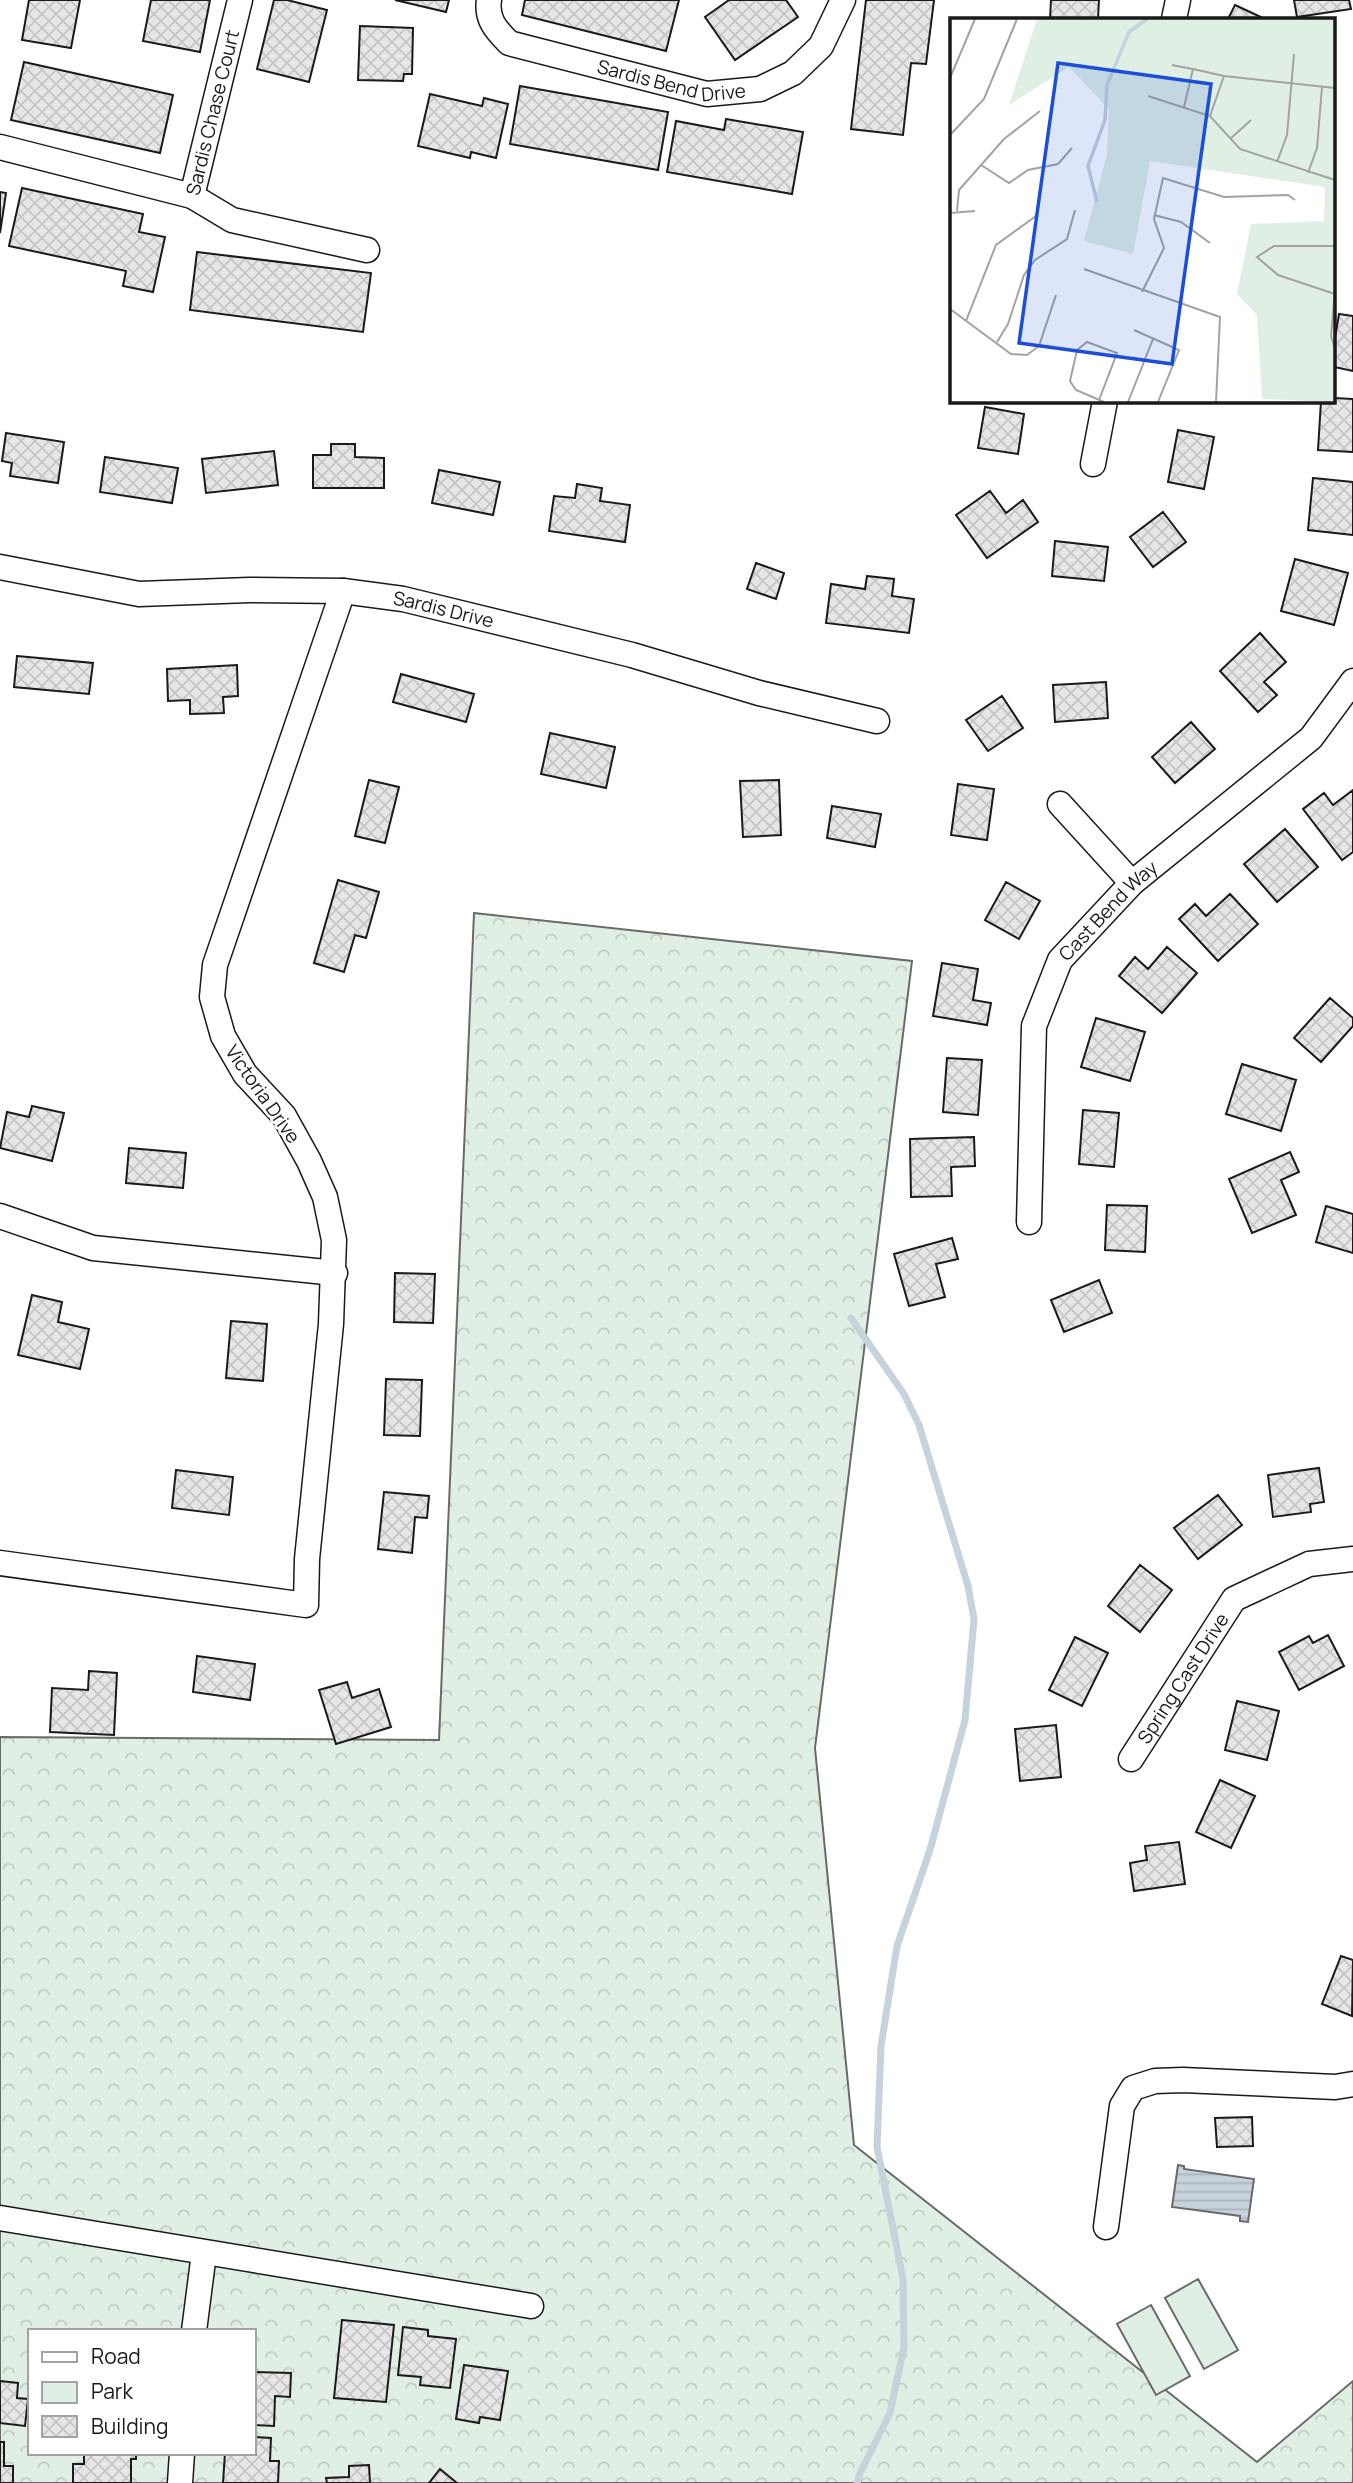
<svg xmlns="http://www.w3.org/2000/svg" width="1353" height="2483" font-family="Manrope,sans-serif">
<defs>
<pattern id="forest-crowns" width="20" height="18" patternUnits="userSpaceOnUse" patternTransform="scale(1.75)"><rect width="20" height="18" fill="#e0efe3"/><path d="M2 6a3 3 0 1 1 6 0M12 15a3 3 0 1 1 6 0" fill="none" stroke="#c0ccc2"/></pattern>
<pattern id="water-rules" width="6" height="5" patternUnits="userSpaceOnUse" patternTransform="scale(1.75)"><rect width="6" height="5" fill="#c6d2dc"/><path d="M0 2.5h6" fill="none" stroke="#aab4bc"/></pattern>
<pattern id="building-cross-hatch" width="8" height="8" patternUnits="userSpaceOnUse" patternTransform="scale(1.75)"><rect width="8" height="8" fill="#e6e6e6"/><path d="M0 0l8 8M0 8l8-8" fill="none" stroke="#c5c5c5"/></pattern>
</defs>
<rect width="100%" height="100%" fill="#fff"/>
<path fill="url(#forest-crowns)" stroke="#6a6a6a" stroke-width="2" fill-rule="evenodd" d="M474 913 912 961 815 1748 854 2145 1257 2462 1353 2381V2483H0V1737L439 1740ZM30 2331H254V2453H30Z"/>
<path fill="#e0efe3" stroke="#6a6a6a" stroke-width="2" d="M1198 2279 1238 2350 1204 2369 1165 2298Z
M1151 2305 1190 2376 1156 2395 1117 2324Z"/>
<path fill="url(#water-rules)" stroke="#6a6a6a" stroke-width="2" d="M1178 2165 1184 2166V2169L1254 2179 1248 2222 1240 2221V2216L1172 2207Z"/>
<g fill="none" stroke-linecap="round" stroke-linejoin="round">
<path stroke="#c6d2dc" stroke-width="7" d="M851 1318 904 1394 919 1425 968 1586 974 1619 965 1720 930 1850 897 1946 881 2046 877 2147 903 2279 904 2347 890 2413 860 2473 857 2483"/>
</g>
<path fill="url(#building-cross-hatch)" stroke="#1a1a1a" stroke-width="2" d="M29 0H80L71 48 22 40Z
M151 0H210L200 52 143 41Z
M274 0H287L327 10 309 82 257 69Z
M395 0H449L446 12Z
M525 0H679L666 51 522 15Z
M729 0H786L798 17 735 60 705 17Z
M866 0H934L926 64 911 63 903 135 851 129Z
M1051 0H1099L1098 19H1050Z
M1294 0H1349L1351 9 1297 17Z
M1235 5 1265 19H1228Z
M360 26 413 28 412 74H404L403 81 358 80Z
M24 62 173 95 160 153 11 120Z
M520 86 668 112 658 170 510 144Z
M430 94 482 106 484 98 508 104 496 158 471 152 470 158 418 146Z
M726 119 803 132 792 194 667 172 676 121 724 130Z
M22 188 143 214 139 232 165 237 153 292 123 286 126 271 9 246Z
M0 192 6 193 0 233Z
M197 252 371 273 363 332 190 310Z
M1339 314 1353 316V371L1334 367V344Z
M1334 398 1353 399V452L1318 450 1321 401H1334Z
M985 407 1024 414 1018 454 978 448Z
M1178 430 1214 437 1204 489 1168 482Z
M6 433 64 442 58 483 10 476 12 463 2 461Z
M331 444H355V457L384 458V488H313V455H331Z
M274 451 278 485 206 493 202 459Z
M105 457 178 468 172 503 100 492Z
M439 470 500 482 493 515 432 503Z
M1313 478 1353 482V535L1308 530Z
M577 484 602 488 600 501 630 505 625 542 549 531 554 496 575 498Z
M990 491 1006 513 1023 500 1038 522 987 558 956 515Z
M1163 512 1186 542 1153 567 1130 537Z
M1055 541 1108 547 1104 581 1052 576Z
M1295 559 1348 573 1334 625 1281 611Z
M756 563 784 573 776 599 747 589Z
M867 576 894 579 892 596 914 599 909 633 826 623 831 584 865 589Z
M1260 633 1286 662 1264 682 1277 695 1258 712 1220 671Z
M17 656 93 663 89 694 14 687Z
M237 665 238 696 223 697 224 713 190 714V700L168 701 167 669Z
M401 674 474 694 466 722 393 702Z
M1106 682 1108 718 1055 722 1053 685Z
M1002 696 1023 728 988 751 966 720Z
M1191 722 1215 749 1175 783 1152 757Z
M550 733 615 747 606 788 541 774Z
M369 780 399 787 385 843 355 836Z
M779 780 781 835 743 837 740 781Z
M958 784 994 789 987 840 951 835Z
M1353 790V852L1342 860 1303 809 1324 793 1333 805Z
M832 806 881 814 875 847 827 838Z
M1285 829 1318 867 1277 902 1244 864Z
M338 880 379 892 366 938 355 935 344 972 314 963Z
M1006 882 1040 901 1019 939 985 920Z
M1230 894 1258 924 1218 961 1179 919 1195 904 1206 916Z
M1167 947 1197 973 1162 1013 1119 976 1135 957 1148 969Z
M942 963 978 969 973 1000 991 1003 987 1025 933 1016Z
M1330 998 1353 1018V1026L1321 1062 1294 1038Z
M1096 1018 1145 1032 1130 1081 1081 1067Z
M947 1058 982 1060 978 1115 943 1112Z
M1242 1064 1296 1080 1281 1131 1226 1114Z
M32 1106 64 1113 52 1161 0 1148 7 1112 29 1117Z
M1083 1110 1119 1113 1114 1167 1079 1164Z
M974 1137 975 1166 951 1167 952 1196 911 1197 910 1139Z
M129 1148 186 1153 183 1188 126 1183Z
M1290 1152 1299 1172 1281 1180 1296 1215 1252 1233 1229 1179Z
M1107 1205 1147 1206 1145 1252 1105 1250Z
M1326 1206 1353 1214V1253L1316 1242Z
M952 1238 958 1259 936 1264 945 1297 909 1306 894 1254Z
M395 1273 435 1274 433 1323 394 1322Z
M1099 1280 1112 1313 1064 1332 1051 1300Z
M32 1295 62 1302 58 1322 89 1329 80 1369 18 1355Z
M231 1321 267 1324 263 1381 226 1378Z
M386 1379 422 1380 420 1436 384 1435Z
M1319 1468 1324 1502 1310 1504 1311 1512 1273 1517 1268 1475Z
M176 1470 233 1477 229 1515 172 1508Z
M384 1492 429 1496 427 1518 415 1517 412 1553 378 1549Z
M1218 1495 1242 1525 1198 1559 1174 1528Z
M1140 1565 1172 1590 1140 1632 1108 1606Z
M1328 1635 1344 1666 1299 1690 1279 1652 1309 1636 1313 1643Z
M1075 1637 1108 1653 1082 1706 1049 1690Z
M197 1656 255 1664 250 1700 193 1692Z
M89 1671 117 1673 114 1735 50 1732 52 1688 88 1690Z
M347 1682 352 1698 379 1689 391 1727 336 1744 319 1690Z
M1237 1701 1279 1711 1267 1760 1225 1750Z
M1056 1725 1061 1777 1020 1781 1015 1729Z
M1220 1780 1255 1796 1231 1848 1196 1832Z
M1179 1842 1185 1884 1134 1891 1130 1863 1147 1860 1145 1846Z
M1341 1956 1353 1960 1352 2016 1322 2004Z
M1252 2117 1253 2146 1217 2147 1215 2118Z
M342 2320 394 2325 386 2402 334 2398Z
M403 2327 428 2330V2336L456 2339 450 2388 420 2385 421 2377 398 2375Z
M464 2365 508 2371 500 2420 480 2417 479 2423 456 2419Z
M254 2372 291 2373 290 2397 275 2396 274 2426 254 2425Z
M0 2381 18 2383 17 2398 28 2399 25 2426 0 2423Z
M254 2437 271 2438 270 2461H279L278 2483H223L225 2453H254Z
M0 2442H4V2466H13V2483H0Z
M84 2453H136V2459H131V2483H73V2464H84Z
M369 2465 370 2483H327L326 2478 349 2477V2466Z
M440 2469 457 2483H429Z"/>
<g fill="none" stroke-linecap="round" stroke-linejoin="round">
<g stroke="#1a1a1a" stroke-width="27">
<g id="minor">
<path id="s1" d="M489 0C486 19 496 30 509 43L707 94 760 89 793 73 821 46 843 0"/>
<path d="M1174 19 1178 0"/>
<path d="M0 147 192 196 232 220 367 250"/>
<path id="s2" d="M192 196 240 0"/>
<path d="M1093 464 1105 401"/>
<path id="s3" d="M0 567 139 594 249 590 343 591 403 599 632 655 759 693 877 721"/>
<path d="M1060 804 1132 883"/>
<path d="M0 1216 93 1248 335 1273"/>
<path id="s4" d="M1029 1222 1034 1026 1060 960 1132 883 1311 738 1353 681"/>
<path d="M0 1563 306 1605 307 1559 331 1324 334 1240 325 1197 309 1161 284 1116 245 1074 223 1036 212 997 215 965 343 591"/>
<path id="s5" d="M1131 1759 1234 1599 1309 1564 1353 1559"/>
<path d="M0 2218 531 2306"/>
<path d="M1106 2227 1122 2106 1133 2088 1155 2081 1183 2080 1335 2087 1353 2084"/>
<path d="M194 2331 204 2253"/>
<path d="M180 2483 182 2453"/>
</g>
</g>
<use href="#minor" stroke="#fff" stroke-width="24"/>
</g>
<g text-anchor="middle" stroke-width="5" stroke-linejoin="round" paint-order="stroke">
<g font-size="19" fill="#1a1a1a" stroke="#fff">
<text dy="7" stroke="none"><textPath href="#s1" startOffset="217">Sardis Bend Drive</textPath></text>
<text dy="7" stroke="none"><textPath href="#s2" startOffset="86">Sardis Chase Court</textPath></text>
<text dy="7" stroke="none"><textPath href="#s3" startOffset="448">Sardis Drive</textPath></text>
<text dy="7" stroke="none"><textPath href="#s4" startOffset="336">Cast Bend Way</textPath></text>
<text transform="translate(263 1094) rotate(55)" y="7">Victoria Drive</text>
<text dy="7" stroke="none"><textPath href="#s5" startOffset="96">Spring Cast Drive</textPath></text>
</g>
</g>
<g transform="translate(950 18)">
<rect width="385" height="385" fill="#fff"/>
<path d="M87 1H385V384L312 381 307 297 287 276 301 206 374 203 375 169 200 143 183 236 134 223 157 136 159 91 119 49 59 87Z" fill="#e0efe3"/>
<path fill="none" stroke="#c6d2dc" stroke-width="3.5" d="M147 184 138 148 155 102 157 67 179 14 197 1"/>
<path fill="none" stroke="#a3a3a3" stroke-width="2" d="M222 47 243 51 234 89M243 51 274 58 260 98M274 58 385 70M0 60 25 1M198 78 260 98 290 131 385 162M0 117 34 81 67 1M280 121 301 102M327 144 337 117 344 36M31 147 59 165 78 152 108 146 122 130M358 155 367 130 372 69M7 193 9 172 54 121 90 93M0 195 25 193M204 197 231 204 260 225M385 228H324L307 239 328 257 385 276M134 251 270 299 266 384M385 272 381 318 385 331M192 274 214 230 204 201 213 160 274 179 338 177 345 182M0 291 61 336 77 337 89 328 106 277M16 303 46 227 86 198M184 312 229 332 208 384M47 324 58 306 74 257 85 242 117 221 125 192M149 382 167 335 137 324 127 332 120 363 126 372 154 384M178 384 203 321"/>
<path fill="#1d4ed8" fill-opacity="0.15" stroke="#1d4ed8" stroke-width="3.5" d="M108 45 261 66 222 346 69 325Z"/>
<rect width="385" height="385" fill="none" stroke="#1a1a1a" stroke-width="3.5"/>
</g>
<rect x="28" y="2329" width="228" height="126" fill="#ffffff" stroke="#a3a3a3" stroke-width="2"/>
<rect x="42" y="2352" width="35" height="10" fill="#ffffff" stroke="#a3a3a3" stroke-width="2"/>
<text x="91" y="2364" font-size="21" fill="#1a1a1a">Road</text>
<rect x="42" y="2382" width="35" height="21" fill="#e0efe3" stroke="#a3a3a3" stroke-width="2"/>
<text x="91" y="2399" font-size="21" fill="#1a1a1a">Park</text>
<rect x="42" y="2416" width="35" height="21" fill="url(#building-cross-hatch)" stroke="#a3a3a3" stroke-width="2"/>
<text x="91" y="2434" font-size="21" fill="#1a1a1a">Building</text>
</svg>
